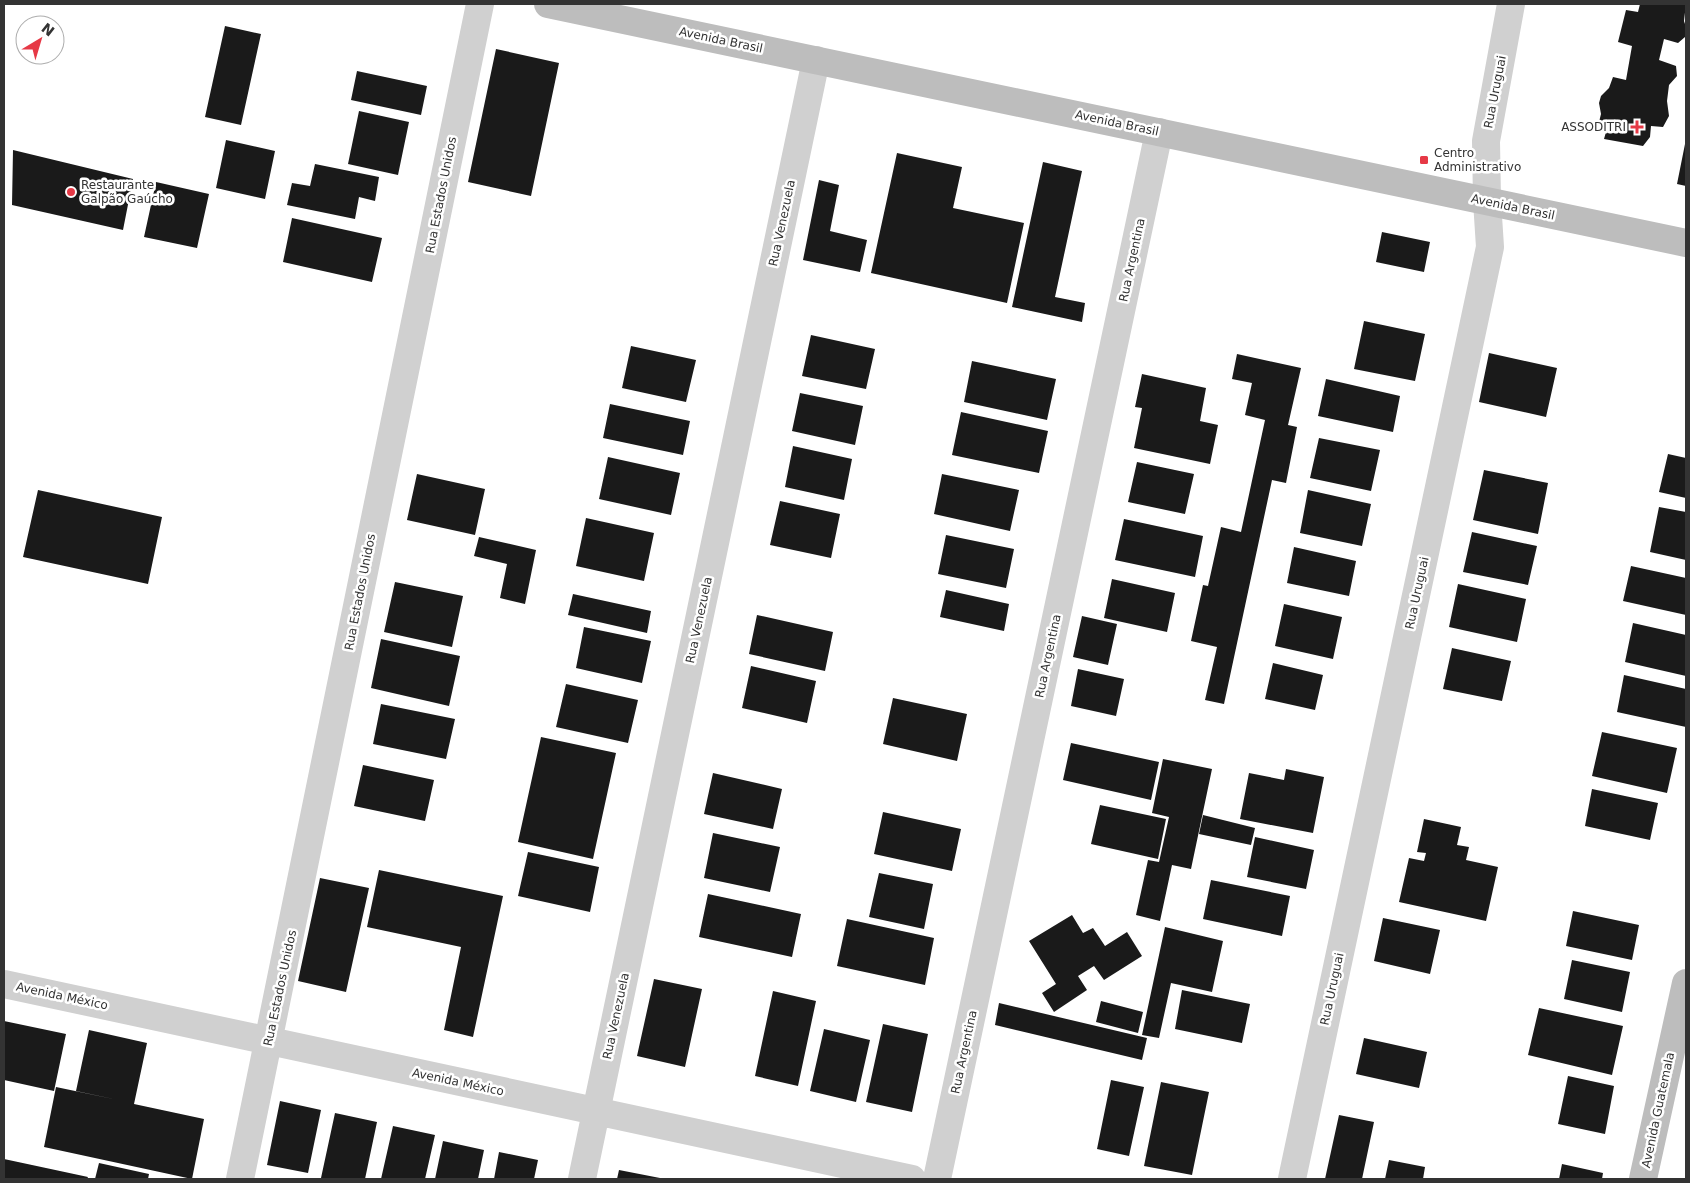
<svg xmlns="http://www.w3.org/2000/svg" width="1690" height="1183" font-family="'DejaVu Sans',sans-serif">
<rect width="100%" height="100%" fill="#fff"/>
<path fill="#1a1a1a" d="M1640 4H1686L1684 21 1686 27 1685 37 1678 43 1664 39 1659 60 1676 66 1677 76 1669 85 1667 101 1669 116 1663 127 1651 126 1650 137 1643 146 1604 139 1606 132 1597 130 1601 114 1599 103 1601 96 1609 88 1613 77 1626 80 1632 46 1618 42 1626 10 1638 12Z
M225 26 261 34 241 125 205 117Z
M496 49 559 63 531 196 468 182Z
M357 71 427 86 421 115 351 100Z
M359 111 409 122 398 175 348 164Z
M226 140 275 151 265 199 216 188Z
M1685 144 1686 145V186L1677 184Z
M13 150 133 179 123 230 12 205Z
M897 153 962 167 953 208 1024 223 1007 303 871 273Z
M1043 162 1082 171 1055 297 1085 303 1082 322 1012 307Z
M315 164 379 177 375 201 359 197 355 219 287 205 292 183 310 186Z
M819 180 839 185 830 231 867 240 860 272 803 260Z
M156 182 209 194 197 248 144 237Z
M292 218 382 238 372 282 283 262Z
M1382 232 1430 242 1424 272 1376 262Z
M1364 321 1425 334 1415 381 1354 369Z
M811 335 875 349 866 389 802 376Z
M631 346 696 360 686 402 622 388Z
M1489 353 1557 368 1546 417 1479 402Z
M1237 354 1301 368 1288 425 1297 427 1286 483 1272 480 1224 704 1205 700 1217 647 1191 641 1203 585 1208 586 1221 527 1241 532 1265 420 1245 415 1252 383 1232 379Z
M972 361 1056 379 1047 420 964 402Z
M1142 374 1206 388 1200 421 1218 425 1210 464 1134 448 1142 408 1135 407Z
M1326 379 1400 396 1393 432 1318 416Z
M800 393 863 406 855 445 792 431Z
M610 404 690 421 683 455 603 438Z
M961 412 1048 431 1039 473 952 455Z
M1319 438 1380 450 1371 491 1310 478Z
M793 446 852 459 844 500 785 487Z
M1668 454 1686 458V498L1659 492Z
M608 457 680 473 671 515 599 499Z
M1137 462 1194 474 1185 514 1128 502Z
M1484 470 1548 483 1538 534 1473 520Z
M417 474 485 489 475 535 407 520Z
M942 474 1019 490 1010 531 934 514Z
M38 490 162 517 148 584 23 557Z
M1308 490 1371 504 1362 546 1300 533Z
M780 501 840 514 831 558 770 545Z
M1659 507 1686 512V560L1650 552Z
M586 518 654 533 644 581 576 566Z
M1124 519 1203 536 1195 577 1115 560Z
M1472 532 1537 546 1528 585 1463 572Z
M946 535 1014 549 1006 588 938 574Z
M479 537 536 550 525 604 500 598 507 564 474 556Z
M1294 547 1356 561 1349 596 1287 583Z
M1631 566 1686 578V615L1623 601Z
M1112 579 1175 593 1167 632 1104 618Z
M395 582 463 596 452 647 384 632Z
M1458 584 1526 599 1517 642 1449 627Z
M946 590 1009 604 1004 631 940 617Z
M573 594 651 611 647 633 568 615Z
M1284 604 1342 617 1333 659 1275 646Z
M757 615 833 632 825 671 749 654Z
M1082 616 1117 624 1108 665 1073 657Z
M1633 623 1686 635V676L1625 662Z
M584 627 651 641 642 683 576 668Z
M381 639 460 656 449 706 371 688Z
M1452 648 1511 661 1502 701 1443 689Z
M1273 663 1323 675 1315 710 1265 699Z
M751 666 816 681 807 723 742 708Z
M1078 669 1124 679 1116 716 1071 706Z
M1624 675 1686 689V727L1617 712Z
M566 684 638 700 628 743 556 727Z
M893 698 967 714 957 761 883 744Z
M381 704 455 719 446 759 373 744Z
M1602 732 1677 748 1667 793 1592 776Z
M541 737 616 753 593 859 518 842Z
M1071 743 1159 762 1151 800 1063 780Z
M1163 759 1212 769 1191 869 1172 865 1160 921 1136 915 1148 860 1159 862 1169 817 1152 813Z
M363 765 434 780 425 821 354 806Z
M1286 769 1324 777 1313 833 1240 819 1249 773 1284 780Z
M713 773 782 789 773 829 704 814Z
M1592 789 1658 803 1650 840 1585 826Z
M1100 805 1166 819 1158 859 1091 844Z
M883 812 961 829 952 871 874 854Z
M1203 815 1255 828 1251 845 1199 834Z
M1424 819 1461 827 1457 845 1469 847 1466 860 1498 867 1486 921 1399 902 1409 858 1424 861 1426 853 1417 852Z
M713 833 780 847 770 892 704 878Z
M1255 837 1314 850 1306 889 1247 877Z
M528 852 599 867 590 912 518 896Z
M379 870 503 896 473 1037 444 1030 461 947 367 927Z
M879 873 933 884 924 929 869 917Z
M320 878 369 888 346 992 298 981Z
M1211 880 1290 896 1282 936 1203 919Z
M708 894 801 914 792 957 699 937Z
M1573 911 1639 925 1632 960 1566 946Z
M1072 915 1083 933 1093 928 1105 946 1127 932 1142 956 1104 980 1094 966 1078 976 1087 990 1054 1012 1042 993 1056 984 1029 941Z
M1383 918 1440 930 1430 974 1374 961Z
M847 919 934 938 925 985 837 966Z
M1165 927 1223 941 1212 992 1171 983 1159 1038 1142 1035Z
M1572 960 1630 972 1622 1012 1564 999Z
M654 979 702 989 685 1067 637 1056Z
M1182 990 1250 1004 1242 1043 1175 1029Z
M773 991 816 1001 798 1086 755 1076Z
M1101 1001 1143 1012 1138 1033 1096 1022Z
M999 1003 1147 1038 1142 1060 995 1025Z
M1539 1008 1623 1026 1612 1075 1528 1055Z
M4 1021 66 1034 54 1091 4 1080Z
M883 1024 928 1034 912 1112 866 1102Z
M824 1029 870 1040 856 1102 810 1091Z
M89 1030 147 1043 134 1104 204 1119 192 1179 44 1147 56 1087 118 1100 76 1091Z
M1364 1038 1427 1052 1419 1088 1356 1074Z
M1568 1076 1614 1086 1605 1134 1558 1124Z
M1111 1080 1144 1087 1129 1156 1097 1149Z
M1161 1082 1209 1092 1192 1175 1144 1166Z
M280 1101 321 1110 308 1173 267 1165Z
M335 1113 377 1122 365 1179H328L321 1178Z
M1339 1115 1374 1122 1362 1179H1325Z
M393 1126 435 1135 425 1179H381Z
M443 1141 484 1150 478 1179H435Z
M499 1152 538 1160 534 1179H494Z
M4 1159 88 1177 87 1179H4Z
M1389 1160 1425 1167 1423 1179H1385Z
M99 1163 149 1174 148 1179H95Z
M1562 1164 1603 1173 1602 1179H1559Z
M619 1170 660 1178V1179H617Z"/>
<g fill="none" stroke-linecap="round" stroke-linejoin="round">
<path stroke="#d0d0d0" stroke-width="28" d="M4 984 912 1179
M240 1179 480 4
M582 1179 816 60
M937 1179 1159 132
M1292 1179 1490 247 1487 201 1486 141 1511 4"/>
<path stroke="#bdbdbd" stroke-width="28" d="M548 4 1686 243
M1643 1179 1686 983"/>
</g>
<g fill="#e63946" stroke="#fff" stroke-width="2">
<path d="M1634.5 119.5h5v5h5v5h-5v5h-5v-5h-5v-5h5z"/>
<rect x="1419" y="155" width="10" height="10" rx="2.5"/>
<circle cx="71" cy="192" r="5"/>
</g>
<g text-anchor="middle" stroke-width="5" stroke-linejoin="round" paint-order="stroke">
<g font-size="12" fill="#333" stroke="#fff">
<text transform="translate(721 40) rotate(12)" y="4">Avenida Brasil</text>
<text transform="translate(1495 92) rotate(-79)" y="4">Rua Uruguai</text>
<text transform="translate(1117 123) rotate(12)" y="4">Avenida Brasil</text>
<text transform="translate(441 195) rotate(-79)" y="4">Rua Estados Unidos</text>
<text transform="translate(1513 207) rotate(12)" y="4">Avenida Brasil</text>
<text transform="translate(782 223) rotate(-78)" y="4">Rua Venezuela</text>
<text transform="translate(1132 260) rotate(-78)" y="4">Rua Argentina</text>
<text transform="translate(360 592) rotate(-79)" y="4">Rua Estados Unidos</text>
<text transform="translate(1417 593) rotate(-78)" y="4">Rua Uruguai</text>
<text transform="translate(699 620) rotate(-78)" y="4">Rua Venezuela</text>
<text transform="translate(1048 656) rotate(-78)" y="4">Rua Argentina</text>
<text transform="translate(280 988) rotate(-78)" y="4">Rua Estados Unidos</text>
<text transform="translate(1332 989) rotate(-78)" y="4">Rua Uruguai</text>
<text transform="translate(62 996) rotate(12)" y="4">Avenida México</text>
<text transform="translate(616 1016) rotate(-78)" y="4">Rua Venezuela</text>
<text transform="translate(964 1052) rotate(-78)" y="4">Rua Argentina</text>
<text transform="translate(458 1082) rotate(12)" y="4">Avenida México</text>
<text transform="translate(1658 1110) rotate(-78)" y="4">Avenida Guatemala</text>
</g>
<g font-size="12" fill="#333" stroke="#fff" text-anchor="start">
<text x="1626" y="131" text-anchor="end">ASSODITRI</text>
<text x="1434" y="157">Centro<tspan x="1434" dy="14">Administrativo</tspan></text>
<text x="81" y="189">Restaurante<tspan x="81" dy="14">Galpão Gaúcho</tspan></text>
</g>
</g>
<rect width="1690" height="1183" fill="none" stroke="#333333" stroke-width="10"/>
<g transform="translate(40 40) rotate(38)"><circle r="24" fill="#ffffff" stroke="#adadad"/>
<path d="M0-4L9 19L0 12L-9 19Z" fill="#e63946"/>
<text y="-8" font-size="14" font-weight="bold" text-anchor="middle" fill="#333333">N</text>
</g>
</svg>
